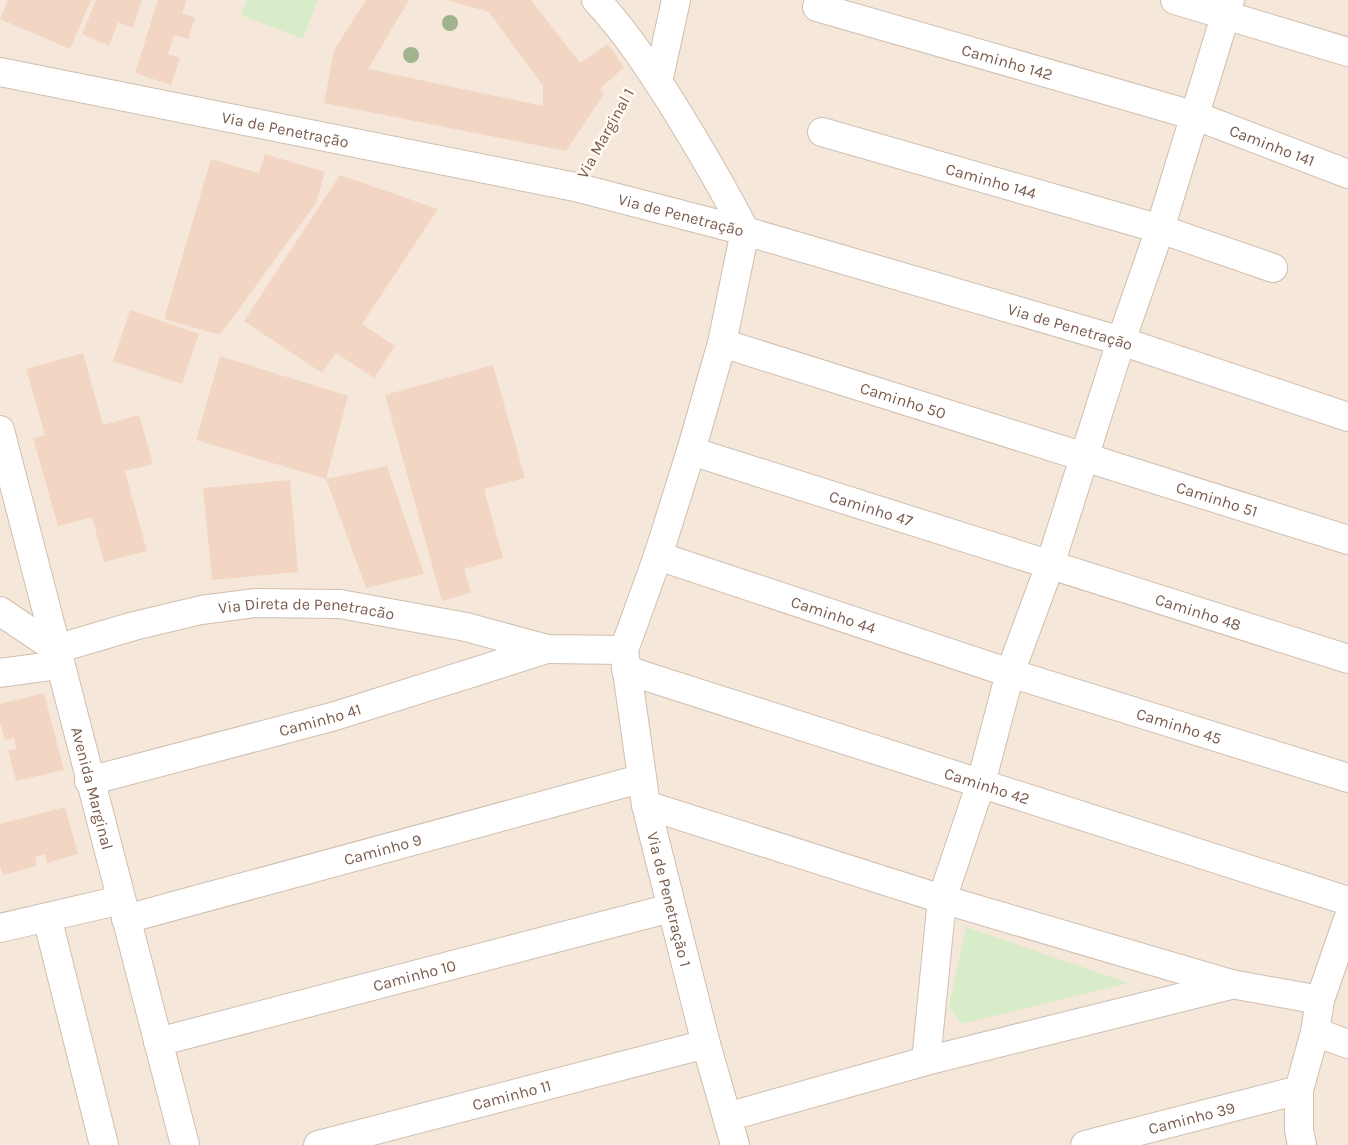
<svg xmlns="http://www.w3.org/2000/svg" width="1348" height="1145" font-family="Karla,sans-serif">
<rect width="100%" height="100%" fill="#fdf6ec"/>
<path fill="#f5e8da" d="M0 0H1348V1145H0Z"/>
<path fill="#d8ecc9" d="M247 0H318L303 39 241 15Z
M966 927 1129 983 961 1024 949 1006Z"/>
<path fill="#f3d5c3" d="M8 0H91L70 49 0 19Z
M96 0H142L133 28 118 22 109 46 82 34Z
M158 0H187L182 13 195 18 188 39 174 35 168 54 180 58 171 85 135 73Z
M366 0H409L368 69 543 106V86L489 12 447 0H531L580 63 608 44 624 67 600 89 604 94 566 151 324 103 334 50Z
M265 154 325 172 316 203 220 335 164 319 211 159 259 173Z
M340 175 438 209 362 324 395 346 374 378 336 353 322 373 244 321Z
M130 310 199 334 182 384 113 361Z
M83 353 103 425 139 415 153 464 125 471 147 551 104 562 92 517 58 526 33 438 45 435 26 369Z
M220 356 348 396 326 479 196 440Z
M493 365 525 478 484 489 503 558 464 569 471 593 442 601 385 395Z
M387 466 424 574 366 588 326 479Z
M290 480 298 572 212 580 203 488Z
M44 693 64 770 16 781 8 750 16 749 14 738 5 740 0 722V704Z
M65 807 78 854 47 863 45 854 35 857 37 866 3 875 0 866V824Z"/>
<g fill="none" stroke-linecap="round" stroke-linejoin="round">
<g stroke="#d1beb0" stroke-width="30">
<g id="minor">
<path id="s1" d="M596 0C625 31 648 66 671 102 697 144 723 187 745 231L722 343 691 451 658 556 624 650 646 805 706 1044 735 1145"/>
<path d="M1175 0 1348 52"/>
<path id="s2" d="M817 7 1196 116 1348 174"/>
<path id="s3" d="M0 72 575 187 745 231 1121 341 1348 417"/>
<path d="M658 82 676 0"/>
<path id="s4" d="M822 132 1160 229 1273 268"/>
<path id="s5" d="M722 343 1348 540"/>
<path id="s6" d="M0 430 185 1145"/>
<path id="s7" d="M691 451 1348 659"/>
<path id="s8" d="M658 556 1010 673 1348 778"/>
<path id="s9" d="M0 611 56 649 134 626 201 610 256 603 340 604 466 627 547 649 624 650"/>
<path id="s10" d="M626 670 1348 901"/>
<path d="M0 673 59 665"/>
<path id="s11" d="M89 781 335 716 547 649"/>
<path d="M646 805 942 899 1231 984 1320 1000"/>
<path d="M47 917 104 1145"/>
<path id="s12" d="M126 919 640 779"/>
<path d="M0 928 121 900"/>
<path d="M1315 1032 1348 1044"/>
<path id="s13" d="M158 1042 671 908"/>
<path d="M926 1061 942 899 981 783 1010 673 1050 565 1121 341 1160 229 1230 0"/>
<path d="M727 1117 926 1061 1231 985"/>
<path id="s14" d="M318 1145 706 1044"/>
<path id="s15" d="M1085 1145 1299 1090"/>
<path d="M1302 1145 1299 1130V1090L1315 1032 1320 1000 1348 919"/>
</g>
</g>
<path stroke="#d9b8a5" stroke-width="3" stroke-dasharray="1 4" stroke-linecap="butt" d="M589 163 631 90"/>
<use href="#minor" stroke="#fff" stroke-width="28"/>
</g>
<g fill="#a0b28e">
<circle cx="450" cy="23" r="8"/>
<circle cx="411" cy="55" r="8"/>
</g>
<g text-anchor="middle" stroke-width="5" stroke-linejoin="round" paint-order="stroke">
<g font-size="16" fill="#7a5c4d" stroke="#fffaf3">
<text dy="6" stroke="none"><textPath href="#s2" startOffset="198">Caminho 142</textPath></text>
<text dy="6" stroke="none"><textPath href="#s3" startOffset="291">Via de Penetração</textPath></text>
<text transform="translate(605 133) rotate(-61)" y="6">Via Marginal 1</text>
<text dy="6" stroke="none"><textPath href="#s2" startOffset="476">Caminho 141</textPath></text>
<text dy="6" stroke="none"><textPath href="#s4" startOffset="176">Caminho 144</textPath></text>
<text dy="6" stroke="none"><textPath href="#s3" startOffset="696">Via de Penetração</textPath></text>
<text dy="6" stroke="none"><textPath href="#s3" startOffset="1101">Via de Penetração</textPath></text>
<text dy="6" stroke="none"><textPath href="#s5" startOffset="190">Caminho 50</textPath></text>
<text dy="6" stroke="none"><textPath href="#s5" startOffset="519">Caminho 51</textPath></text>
<text dy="6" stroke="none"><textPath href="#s7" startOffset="189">Caminho 47</textPath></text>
<text dy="6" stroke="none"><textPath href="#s9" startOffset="324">Via Direta de Penetracão</textPath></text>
<text dy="6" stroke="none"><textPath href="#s7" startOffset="532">Caminho 48</textPath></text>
<text dy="6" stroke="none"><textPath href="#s8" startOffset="185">Caminho 44</textPath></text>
<text dy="6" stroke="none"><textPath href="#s11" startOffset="239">Caminho 41</textPath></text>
<text dy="6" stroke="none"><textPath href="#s8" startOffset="548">Caminho 45</textPath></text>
<text dy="6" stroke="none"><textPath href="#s10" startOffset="379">Caminho 42</textPath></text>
<text dy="6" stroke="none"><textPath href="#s6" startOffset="370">Avenida Marginal</textPath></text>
<text dy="6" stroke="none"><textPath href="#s12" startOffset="266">Caminho 9</textPath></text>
<text dy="6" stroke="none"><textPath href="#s1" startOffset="966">Via de Penetração 1</textPath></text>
<text dy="6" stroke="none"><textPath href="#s13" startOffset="265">Caminho 10</textPath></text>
<text dy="6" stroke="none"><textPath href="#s14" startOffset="200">Caminho 11</textPath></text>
<text dy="6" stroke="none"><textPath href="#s15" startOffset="110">Caminho 39</textPath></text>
</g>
</g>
</svg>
